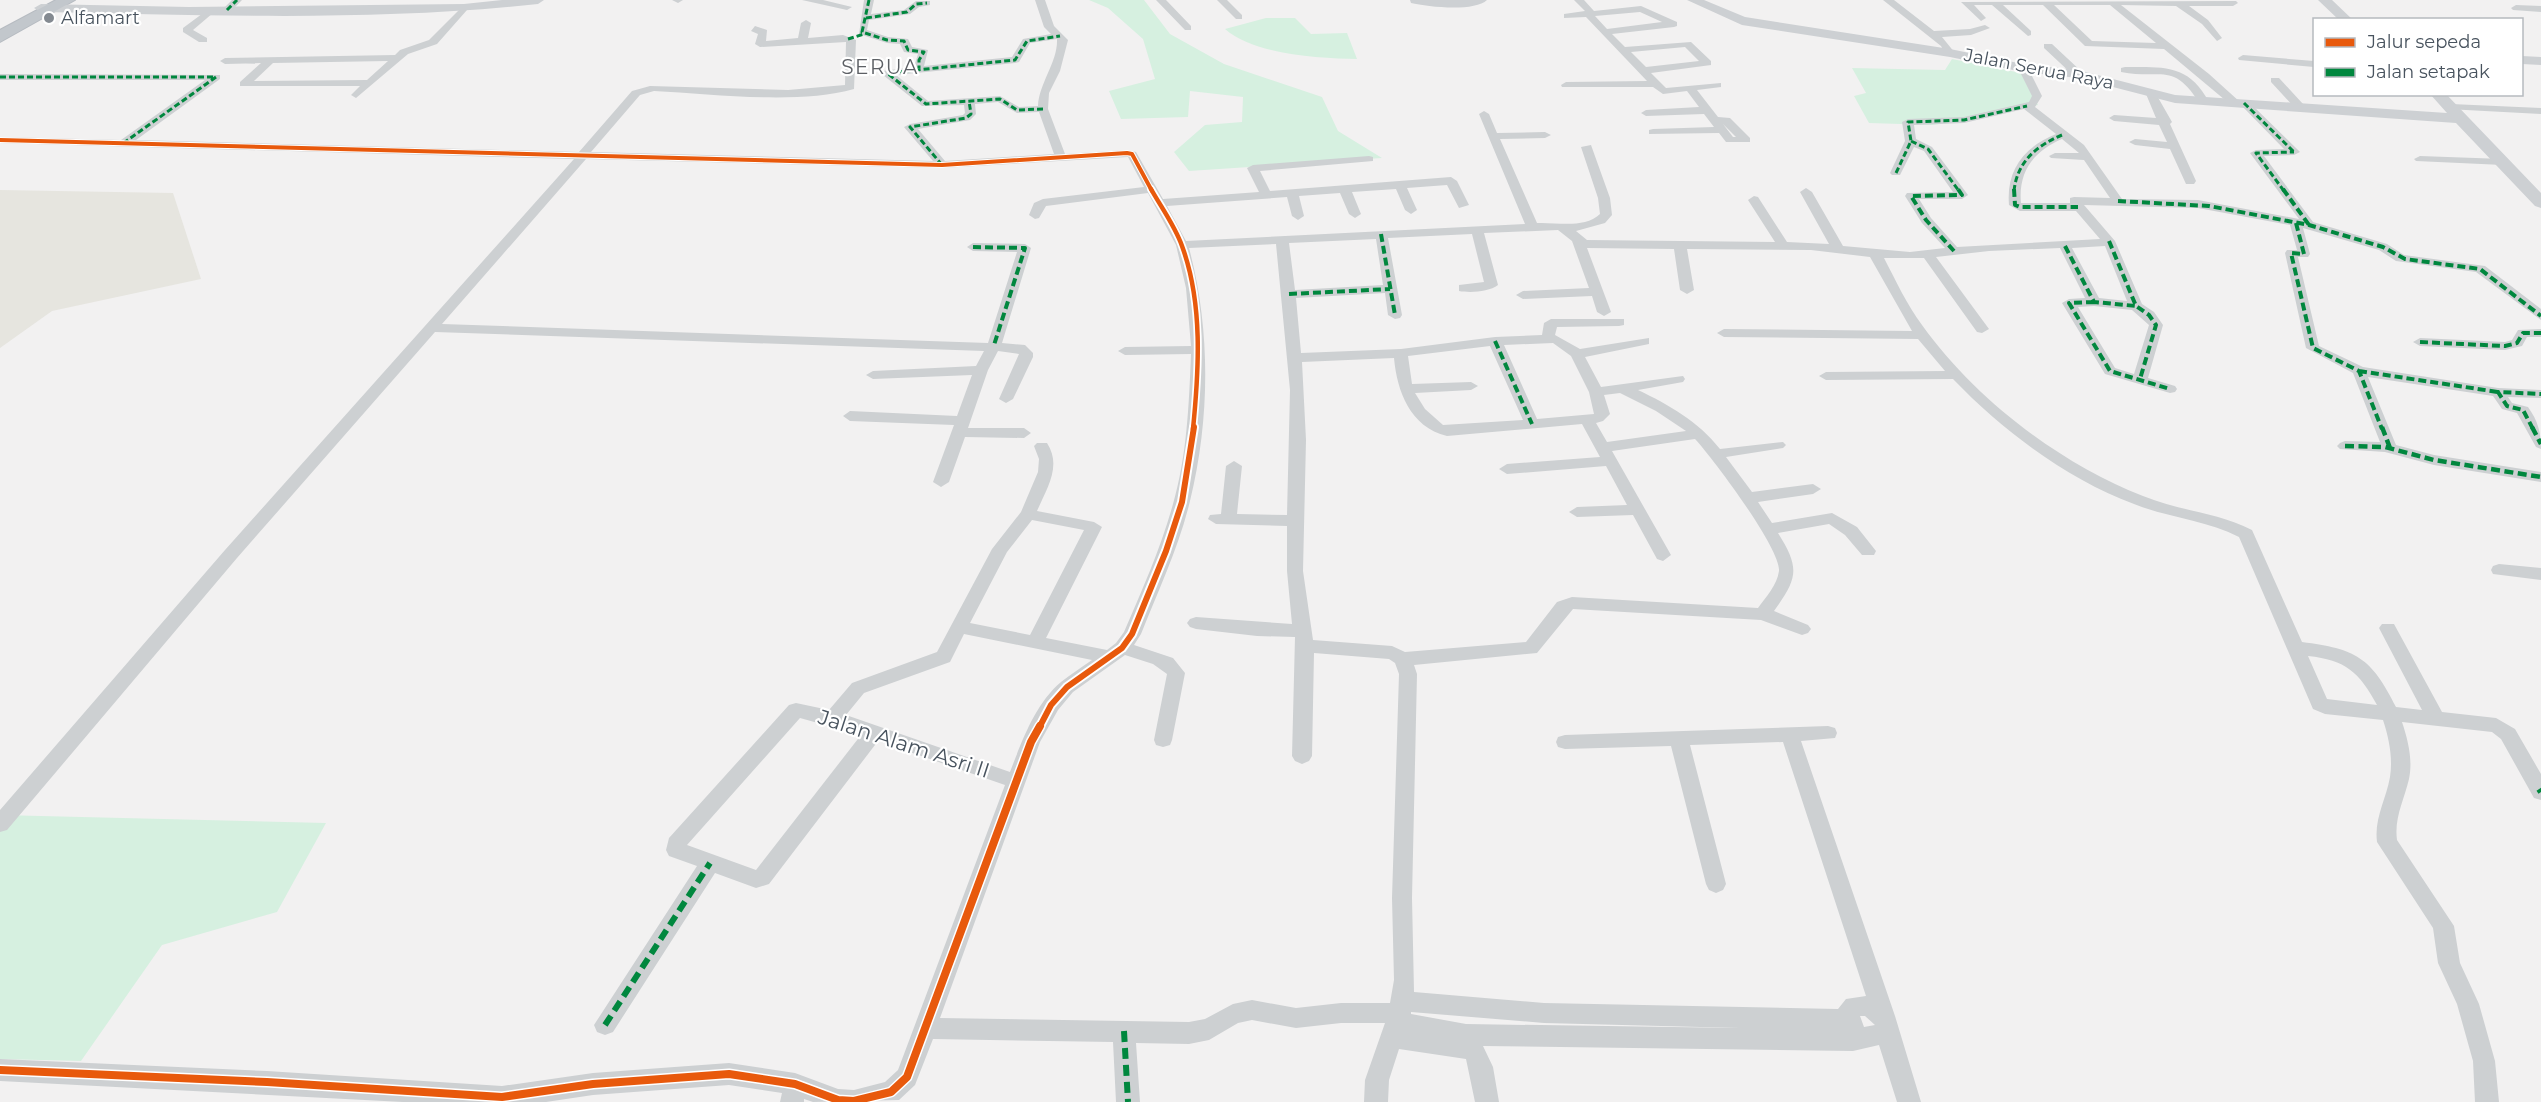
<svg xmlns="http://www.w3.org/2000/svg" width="2541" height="1102" font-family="Montserrat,sans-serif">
<rect width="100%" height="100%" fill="#f2f1f1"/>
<path fill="#e6e5df" d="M0 190 173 193 201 279 52 311 0 348Z"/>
<path fill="#d6f0e0" d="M1089 0H1144L1170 34 1224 64 1322 97 1338 131 1382 158 1189 171 1174 152 1205 125 1242 122 1243 97 1190 91 1188 117 1121 119 1109 91 1155 79 1143 39 1108 8Z
M1266 18H1295L1311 34 1347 33 1357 59C1319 58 1255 55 1225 29Z
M1952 59 2021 73 2038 105 2000 111 1974 120 1932 125 1869 123 1854 96 1866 93 1852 68 1945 70Z
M0 815 326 823 277 912 162 945 81 1061 0 1059Z"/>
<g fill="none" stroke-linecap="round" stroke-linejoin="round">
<g stroke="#b6bbc1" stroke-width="2">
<path id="trunk" d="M56 0H75L0 42V30Z"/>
</g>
<path fill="#cdd0d2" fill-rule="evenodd" d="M232 0H242L230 12H224L222 10Z
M672 0H683L678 3Z
M802 0H823L852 7 847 10Z
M864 0H874L871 14 904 10 916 1H930V5L919 7 910 14 869 20 867 30 888 37 908 39 912 47 928 50 924 66 1012 57 1023 39 1051 34 1044 27 1035 0H1045L1054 26 1068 40 1060 71 1049 93 1048 109 1065 154 1127 150 1136 152 1163 199 1259 192 1247 168 1253 165 1369 156 1373 157V161L1260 171 1270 191 1451 177 1457 181 1469 205 1459 208 1447 185 1407 188 1417 210 1411 214 1405 210 1396 189 1352 192 1361 214 1355 218 1349 214 1340 193 1299 196 1304 216 1298 220 1292 216 1287 197 1167 206 1186 241 1525 224 1479 114 1484 111 1489 114 1497 133 1545 132 1551 135 1545 138 1500 139 1537 223C1557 222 1584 229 1600 214L1598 198 1581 147 1591 145 1610 198 1612 215 1605 223 1576 231 1587 240 1775 242 1748 200 1754 196 1758 197 1787 242 1829 244 1800 192 1806 188 1812 192 1843 246 1910 252 1945 248 1922 223 1905 196 1907 193 1953 192 1924 151 1914 147 1900 175H1892L1890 173 1905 141 1902 122 1908 119 1964 117 2029 102 2032 96 2018 68 2023 65 2028 68 2042 96 2035 107 2084 145 2122 199 2198 200 2299 219 2250 153 2256 150 2284 149 2240 104 2231 105 2164 49 2085 46 2043 5H2003L2031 31V35L2028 36 1992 5H1974L1986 18 1981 21 1961 2 2236 1 2238 3 2233 6H2189L2208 20 2222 38 2217 41 2202 24 2176 6 2121 5 2209 74 2240 102 2248 101 2298 150 2300 152 2294 155 2264 156 2313 222 2387 244 2404 255 2485 266 2541 309V320L2476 272 2396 261 2379 250 2303 228 2310 254 2308 257H2298L2319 346 2363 367 2498 388 2541 390V398L2508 397 2512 403 2528 407C2538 421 2541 432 2541 449L2536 447 2517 413 2502 409 2493 396 2368 377 2396 445 2434 455 2541 472V482L2434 465 2385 452 2340 449 2337 446 2340 443 2345 441 2380 442 2353 373 2306 348 2285 253 2287 250H2297L2290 225 2198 208 2084 205 2115 241 2142 304 2154 312 2163 325 2148 378 2175 386 2177 389 2175 392 2170 393 2105 374 2062 303 2069 299 2085 298 2060 248 1989 251 1936 257 1989 329 1982 333 1977 332 1924 258H1884C1896 281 1907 305 1922 325 1975 399 2059 463 2143 496 2179 511 2217 512 2252 530L2302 642C2356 649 2371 657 2396 707L2422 710 2379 628 2382 624H2394L2442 712 2496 718 2515 729 2541 774V800L2534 798 2501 739 2492 732 2402 722C2408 740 2413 760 2409 779 2404 800 2394 818 2397 840L2454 926 2460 963 2479 1004 2495 1061 2499 1102H2475L2473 1061 2457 1004 2438 963 2433 928 2377 842C2374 818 2386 800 2390 777 2393 758 2389 738 2383 720L2325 714 2313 709 2239 537C2206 520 2169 518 2134 504 2067 479 2003 431 1953 379L1826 380 1819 376 1826 372 1945 371 1918 339 1724 337 1717 333 1724 329 1912 331 1870 257 1811 250 1687 249 1694 290 1687 294 1680 290 1674 249 1587 248 1611 312 1604 316 1597 312 1592 296 1523 299 1516 295 1523 291 1589 288 1572 241 1558 230 1484 233 1498 285C1489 292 1470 293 1459 291V285L1484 282 1472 234 1388 238 1402 315 1400 318 1395 319 1388 315 1385 293 1296 298 1301 353 1401 349 1495 337 1542 335 1544 323 1551 319H1624V325L1619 326 1557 327 1555 335 1580 349 1649 338V344L1585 357 1601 387 1683 376 1685 379 1683 382 1638 390C1669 405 1698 421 1720 449L1783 442 1786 445 1783 448 1726 457 1752 492 1813 484 1821 489 1813 494 1758 502 1772 523 1832 513 1857 527 1876 551 1874 555H1862L1845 535 1829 524 1778 533C1800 568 1798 578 1774 611L1808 625 1811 629 1808 633 1802 635 1761 620 1573 609 1537 653 1414 665 1417 674 1412 898 1414 992 1544 1003 1838 1009 1846 999 1866 996 1783 742 1690 745 1726 884 1723 890 1716 893 1709 890 1706 884 1671 746 1565 749 1558 747 1556 742 1558 737 1565 735 1828 726 1835 728 1837 733 1835 738 1801 741 1895 1016 1921 1102H1897L1879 1045 1853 1051 1483 1046 1493 1067 1499 1102H1475L1466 1059 1399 1049 1389 1080 1388 1102H1364L1365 1080 1385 1023H1341L1296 1028 1252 1020 1238 1023 1209 1040 1189 1044 1136 1043 1140 1102H1116L1113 1042 933 1039 915 1085 899 1100 813 1102 804 1099V1102H780L782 1093 729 1085 593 1095 546 1102H403L0 1081V1059L267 1071 502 1086 593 1073 729 1063 795 1073 838 1089 854 1090 885 1082 898 1070 1005 785 878 741 769 884 756 888 715 873 613 1032 605 1035 597 1032 594 1025 697 866 669 856 666 850 669 838 789 705 796 703 829 710 852 683 937 652 992 549 1021 512 1038 472 1039 459 1034 446 1037 443H1047C1062 466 1047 488 1037 511L1094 522 1102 527 1046 638 1107 650 1116 643 1124 632C1142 590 1161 548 1173 504 1187 456 1189 404 1191 354L1125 355 1118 351 1125 347 1191 346 1186 288 1176 245 1148 193 1046 206 1039 218 1035 219 1029 215 1034 203 1043 199 1144 187 1128 157 942 168 586 159 442 324 988 343 1017 252 973 251 967 247 973 243 1025 244 1031 248 1002 343 1025 345 1033 353V357L1013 399 1006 403 999 399 1019 354 998 351 988 370 968 428H1024L1031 433 1024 438 965 437 949 482 941 487 933 482 954 425 850 421 843 416 850 411 957 416 972 375 873 379 866 375 873 371 976 366 984 351 435 332 237 558 7 830 0 832V810L225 550 574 159 0 143V137L121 140 205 80H0V74L220 75V79L136 140 579 152 632 91 650 86 788 90 845 85 846 42 760 47 755 44 758 34 751 31 755 26 767 30 766 41 798 38 801 23 806 20 811 23 808 38 843 35 856 40 854 89C797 105 714 94 654 91L640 95 591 152 933 161 904 127 910 124 963 115 965 113 964 105 922 106 883 75V71L914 67 918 54 904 52 900 44 887 43 859 34ZM2054 5H2110L2156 43 2092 41ZM1057 39C1058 62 1039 83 1038 106L1019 107 1000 96 928 101 896 75 1015 63 1019 62 1030 43ZM998 102 1017 113 1039 112 1054 154 945 161 918 129 970 120 976 114 975 104ZM2024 109 2056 134C2024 147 2006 170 2009 205L2020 211H2076L2100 239 1957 247 1931 218 1919 199H1962L1968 195 1932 147 1916 139 1914 125 1964 123ZM2062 139 2079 153H2055L2049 156 2051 158 2084 160 2110 198 2074 197 2070 198V203H2021C2018 171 2034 151 2062 139ZM1376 239 1383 285 1295 290 1289 243ZM1276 244 1290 390 1287 515 1237 514 1242 466 1234 461 1226 466 1221 514 1210 515 1208 519 1216 524 1287 526V571L1292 624 1196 617 1190 619 1187 623 1190 627 1196 629 1257 636 1295 637 1292 756 1295 761 1302 764 1309 761 1312 756 1314 653 1389 659 1395 663 1399 674 1392 898 1394 980 1390 1003H1341L1296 1008 1252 1000 1233 1004 1205 1019 1189 1022 940 1018 1040 742 1058 710 1073 692 1125 655 1153 664 1167 674 1154 740 1156 745 1163 747 1170 745 1172 740 1185 673 1173 658 1134 645 1141 634C1158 591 1179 547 1190 501 1210 419 1211 330 1189 248ZM2105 246 2127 301 2099 298 2072 248ZM2094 306 2132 310 2149 325 2134 374 2115 368 2078 307ZM1553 343 1571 356 1589 392 1594 414 1537 419 1504 345ZM1490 346 1523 420 1443 425 1425 409 1415 393 1471 390 1478 386 1471 382 1412 384 1408 356ZM1394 358C1397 391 1410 427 1447 436L1582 424 1600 457 1507 464 1499 469 1507 474 1606 466 1627 505 1577 507 1569 512 1577 517 1633 515 1657 559 1663 561 1671 555 1612 451 1695 439C1712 457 1781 549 1779 571 1777 585 1766 597 1758 608L1572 597 1557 602 1526 642 1405 652 1392 646 1313 640 1303 571 1306 440 1302 362ZM1620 393 1656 411 1686 431 1607 442 1596 423 1603 421 1610 414 1604 395ZM1032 520 1084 530 1030 635 970 623 1007 552ZM964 634 1092 660C1082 667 1071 674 1061 682 1035 704 1022 741 1010 772L846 715 864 693 950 662ZM2308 656C2346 660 2359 672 2377 705L2327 699ZM800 718 861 735 756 870 687 845ZM1411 1012 1544 1023 1739 1028 1466 1024 1411 1014ZM1860 1016H1865L1875 1025 1864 1027Z
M1156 0H1166L1191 26V30H1185Z
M1217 0H1227L1242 15V19H1236Z
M1574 0H1584L1594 11 1641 6 1677 22V26L1674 27 1612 34 1625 47 1691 42 1711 61V65L1651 73 1666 88 1721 83V87L1697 90 1718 117 1730 118 1750 138V142H1726L1719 133 1649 134V130L1653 129 1714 127 1704 114 1646 116 1641 113 1646 110 1699 107 1687 91 1663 94 1653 87H1562L1561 85 1566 82 1647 81 1586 17 1564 18V14L1585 11ZM1640 12 1662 22 1607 29 1595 16ZM1685 47 1699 61 1646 67 1631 52ZM1723 124 1736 137H1733Z
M1883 0H1894L1934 31 1970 29 1985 25 1990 28 1971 35 1942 37 1955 53 1946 55 1941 46Z
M464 5 469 8 467 10 437 44 408 54 356 98 351 95 360 86H240V82L261 63 225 64 220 61 225 58 395 55 400 50 429 40ZM388 61 367 80 254 81 273 63Z
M2516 5 2541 6V12L2513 10 2511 8Z
M210 8 213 9V13L193 30 207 38V42H199L183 32V28Z
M2044 44H2052L2082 72V76H2074L2044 48Z
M2243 55 2314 61V67L2239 60 2238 58Z
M2125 67C2164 67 2189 64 2209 102L2200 104C2173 61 2162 80 2121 72V68Z
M2271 78H2279L2303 104V108H2295L2271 82Z
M2151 91 2156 94 2172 122 2170 124 2196 181 2194 184H2186L2170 149 2135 145 2129 142 2135 139 2167 142 2159 125 2114 121 2109 118 2114 115 2156 118 2146 94Z
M2451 104 2541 108V114L2447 109V105Z
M2420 156 2503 159 2509 162 2503 165 2416 161 2414 159Z
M2541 329V337H2527L2522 346 2505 350 2420 346 2413 342 2420 338 2505 342 2512 340 2518 330Z
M2499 564 2541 568V580L2493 574 2491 570 2493 566Z"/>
<path fill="#cdd0d3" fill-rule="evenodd" d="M502 0H544L538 4C375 22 205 15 41 12L34 8 41 4 189 7 464 4Z
M1410 0H1487C1475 12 1428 7 1411 3Z
M1687 0H1704L1745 17 1950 49 2023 64 2078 70 2175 95 2447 113 2430 94H2446L2541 193V208L2535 206 2456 123 2175 103 2078 78 2023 72 1950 57 1742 25Z
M2318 0H2332L2353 20H2339Z
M2522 56 2541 57V65L2522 64Z"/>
<use href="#trunk" fill="#c2c7cc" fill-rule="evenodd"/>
<path stroke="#00873e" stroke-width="3" stroke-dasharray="6 3" stroke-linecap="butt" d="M869 0 862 32 887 40 904 41 908 50 924 52 919 60V68
M227 10 237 0
M866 18 907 12 916 4 927 3
M848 39 864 34
M0 77H216L125 142
M2244 103 2294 152
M1043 109 1017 110 1000 99 926 104 887 73 1015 60 1027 41 1060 36
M1911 141 1928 149 1959 191
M942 165 910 127 966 118 971 114 969 101
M1896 173 1911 141 1908 122 1964 120 2027 106
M2014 191C2017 162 2036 146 2062 135
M2284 191 2256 153 2294 152"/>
<path stroke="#00873e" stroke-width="4" stroke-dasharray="8 4" stroke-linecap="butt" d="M2014 189 2015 205 2020 207H2078
M2283 189 2309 225
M2118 201 2209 206 2309 225 2383 247 2405 259 2480 269 2541 316
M2296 223 2304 254 2291 253 2313 348 2359 371 2382 429
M1381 234 1395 315
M2109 241 2136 306 2149 315 2156 325 2140 379
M2065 246 2094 302 2136 306
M973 247 1025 248 994 345
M1954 251 1926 220 1911 196 1962 195 1958 189
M1289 294 1390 289
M2094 302 2069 303 2110 371 2170 389
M1495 341 1532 424
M2420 342 2505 346 2517 343 2523 333H2541
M2359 371 2498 392
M2533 429 2523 410 2507 406 2498 392 2541 394"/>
<path stroke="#00873e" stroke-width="4.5" stroke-dasharray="9 4.5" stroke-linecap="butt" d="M2382 427 2390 448
M2532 427 2541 444
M2345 446 2385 447 2434 460 2541 477"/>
<path stroke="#00873e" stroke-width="6" stroke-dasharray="11 6" stroke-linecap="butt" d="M2539 789 2541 792
M605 1025 710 863
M1124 1031 1128 1102"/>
<g stroke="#fff" stroke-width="6">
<path id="cycleway-far3" d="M0 140 942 165 1127 153 1132 154 1152 191"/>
</g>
<g stroke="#fff" stroke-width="8">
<path id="cycleway-far2" d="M1151 189C1161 207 1175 226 1182 246 1203 303 1199 369 1193 429"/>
</g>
<g stroke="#fff" stroke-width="10">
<path id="cycleway-far1" d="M1039 728 1051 705 1067 687 1122 648 1132 634 1166 551 1182 502 1194 427"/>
</g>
<g stroke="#fff" stroke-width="11">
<path id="cycleway" d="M0 1070 267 1082 502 1097 593 1084 729 1074 795 1084 838 1100 854 1101 891 1092 907 1077 1031 742 1040 726"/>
</g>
<use href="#cycleway-far3" stroke="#e8590c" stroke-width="4"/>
<use href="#cycleway-far2" stroke="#e8590c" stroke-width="4.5"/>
<use href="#cycleway-far1" stroke="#e8590c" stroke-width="6"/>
<use href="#cycleway" stroke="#e8590c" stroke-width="8"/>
</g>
<circle fill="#848a91" stroke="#fff" stroke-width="2" cx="49" cy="18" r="6"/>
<g text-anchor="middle" stroke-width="4.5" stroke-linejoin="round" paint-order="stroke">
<g font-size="18" fill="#48535e" stroke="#fff" text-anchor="start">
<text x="61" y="24">Alfamart</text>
</g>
<g font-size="18" fill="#48535e" stroke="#fff">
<text transform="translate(2039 69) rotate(11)" y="6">Jalan Serua Raya</text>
</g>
<g font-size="20" letter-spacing="1.5" fill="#5d6065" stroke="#fff">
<text x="880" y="74">SERUA</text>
</g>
<g font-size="21" fill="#48535e" stroke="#fff">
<text transform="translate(904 744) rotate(18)" y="7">Jalan Alam Asri II</text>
</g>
</g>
<rect x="2313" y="18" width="210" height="78" fill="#ffffff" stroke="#b6babf" stroke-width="1.5"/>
<rect x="2325" y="38" width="30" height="9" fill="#e8590c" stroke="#b6babf" stroke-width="1.5"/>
<text x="2367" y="48" font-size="18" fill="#48535e">Jalur sepeda</text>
<rect x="2325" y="68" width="30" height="9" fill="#00873e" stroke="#b6babf" stroke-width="1.5"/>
<text x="2367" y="78" font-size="18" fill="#48535e">Jalan setapak</text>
</svg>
